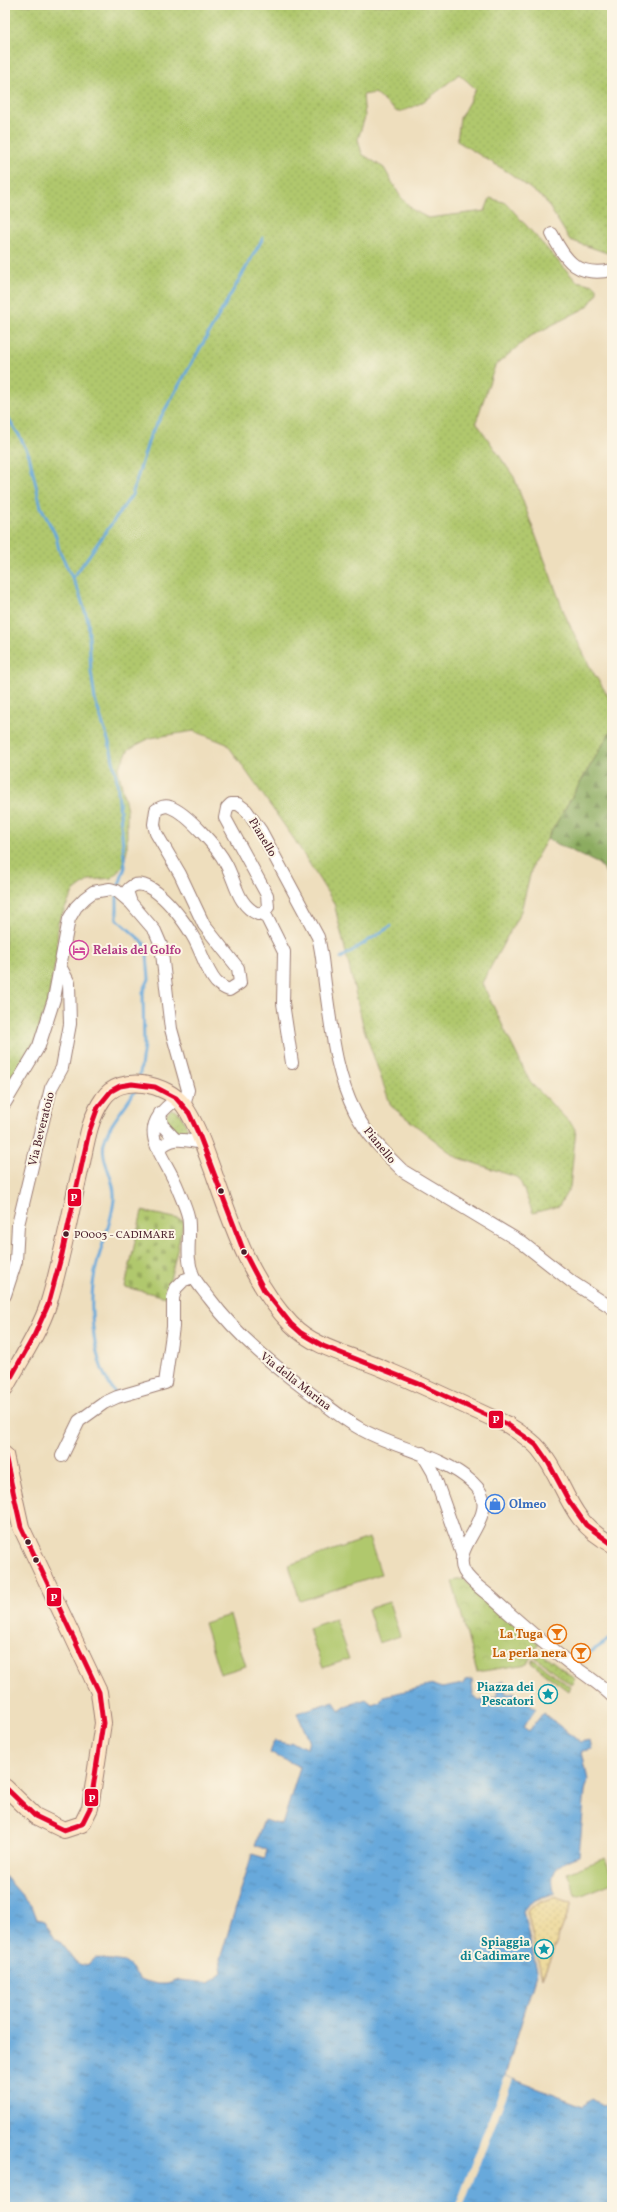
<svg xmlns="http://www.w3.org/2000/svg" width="617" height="2212" font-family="Vollkorn,serif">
<defs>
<pattern id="grass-dots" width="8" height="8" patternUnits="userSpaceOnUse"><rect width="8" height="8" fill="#b0c86d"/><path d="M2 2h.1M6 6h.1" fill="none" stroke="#99ab5f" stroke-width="1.8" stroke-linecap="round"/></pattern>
<pattern id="forest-firs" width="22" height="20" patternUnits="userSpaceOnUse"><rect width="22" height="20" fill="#8cac60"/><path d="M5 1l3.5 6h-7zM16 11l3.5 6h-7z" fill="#748b4f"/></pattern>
<pattern id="sand-dots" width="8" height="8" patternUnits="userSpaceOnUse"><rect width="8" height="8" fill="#eeda9e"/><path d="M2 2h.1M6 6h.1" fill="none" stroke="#cebb88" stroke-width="1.8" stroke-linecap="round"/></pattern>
<pattern id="cemetery-stones" width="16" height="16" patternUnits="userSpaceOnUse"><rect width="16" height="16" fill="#b0c86d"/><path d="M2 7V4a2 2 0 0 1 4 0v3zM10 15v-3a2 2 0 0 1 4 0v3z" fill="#99ab5f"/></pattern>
<pattern id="park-crowns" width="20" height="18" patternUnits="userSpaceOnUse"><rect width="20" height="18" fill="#b0c86d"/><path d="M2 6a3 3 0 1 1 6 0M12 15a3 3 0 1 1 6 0" fill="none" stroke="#99ab5f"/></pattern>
<pattern id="water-ripples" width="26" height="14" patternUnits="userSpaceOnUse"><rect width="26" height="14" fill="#67a9db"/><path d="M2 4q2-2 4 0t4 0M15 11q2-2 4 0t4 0" fill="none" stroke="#5789b2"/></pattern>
</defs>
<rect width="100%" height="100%" fill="#fcf5e5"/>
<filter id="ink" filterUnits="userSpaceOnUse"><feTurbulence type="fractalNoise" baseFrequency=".025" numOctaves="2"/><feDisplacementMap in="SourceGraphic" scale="8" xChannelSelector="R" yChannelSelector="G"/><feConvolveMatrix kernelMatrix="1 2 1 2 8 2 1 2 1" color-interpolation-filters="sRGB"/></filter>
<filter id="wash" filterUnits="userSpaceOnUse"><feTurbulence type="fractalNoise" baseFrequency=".012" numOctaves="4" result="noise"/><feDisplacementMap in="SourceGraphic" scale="16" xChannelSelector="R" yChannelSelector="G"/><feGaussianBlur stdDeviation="0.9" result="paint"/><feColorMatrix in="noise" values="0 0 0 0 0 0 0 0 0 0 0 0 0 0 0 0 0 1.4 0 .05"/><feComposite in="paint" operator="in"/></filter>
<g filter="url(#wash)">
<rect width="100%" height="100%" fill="#eedebd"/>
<path fill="url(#grass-dots)" stroke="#7d744c" d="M5 5H612V253H607L570 240 545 200 511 174 457 141 460 118 476 89 459 74C440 89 421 108 397 112L375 93 363 95 365 117 358 139 362 154 384 168 400 196 413 210 428 218 485 211 490 198 506 203 576 281 594 285 597 288V294L587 307 529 337 495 366 476 422 514 477 565 615 591 669 607 694 612 708V729L533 863 521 911 482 983 530 1082 576 1129 570 1187 559 1206 533 1213 519 1178 456 1157 391 1106 364 1029 334 903 294 839 227 744 194 731 150 738 129 749 118 769 127 810V850L123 866 112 878 89 880 73 892 58 923 57 953 48 1000 35 1040 5 1091Z
M171 1109 180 1113 189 1132 186 1134 169 1128 166 1115Z
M538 1650 575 1679 571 1685 534 1656Z
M533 1659 570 1687 568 1691 531 1663Z"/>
<path fill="url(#forest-firs)" stroke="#6b6646" d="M612 729V881L599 864 547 839Z"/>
<path fill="url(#sand-dots)" stroke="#9c7c64" d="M553 1897 572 1903 542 1978 527 1911 530 1907Z"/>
<path fill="url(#cemetery-stones)" stroke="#7d744c" d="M142 1211 184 1220 166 1297 125 1287Z"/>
<path fill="url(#park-crowns)" stroke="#7d744c" d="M463 1579 538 1643 527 1664 477 1672 452 1581Z"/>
<path fill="#b0c86d" stroke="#7d744c" d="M369 1538 381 1574 300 1601 289 1565Z
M389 1602 400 1636 379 1643 368 1609Z
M230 1615 246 1666 220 1674 204 1623Z
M335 1619 349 1659 323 1668 308 1628Z
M605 1858 612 1877V1883L577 1897 567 1873Z"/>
<path fill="url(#water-ripples)" stroke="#586483" d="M472 1679 473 1695 479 1701 498 1696 495 1684 504 1681 506 1694 514 1692 536 1709 523 1727 529 1731 543 1713 580 1742 590 1740 592 1749 582 1751 588 1780 585 1791 579 1856C560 1862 547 1871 555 1893 542 1897 530 1900 523 1911L537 1971 505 2076 583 2106 591 2099 603 2106 612 2104V2207H5V1876L33 1908 37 1919 44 1921 56 1940 58 1939 75 1961 81 1966 90 1964 95 1958 125 1962 142 1980 157 1984H167L179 1980 209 1983 222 1972 220 1959 252 1854 265 1858 267 1850 255 1845 264 1820 282 1825 300 1767 270 1753 274 1741 289 1744 290 1742 307 1748 309 1740 297 1713 334 1701 339 1711 348 1705 366 1699 372 1704 381 1701 383 1696 433 1685 442 1688 463 1684 465 1680Z"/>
<path fill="#eedebd" d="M505 2076 513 2079 463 2207H455Z"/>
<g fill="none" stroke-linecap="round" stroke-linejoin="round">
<path stroke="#67a9db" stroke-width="3" d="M5 414 19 435 29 455 41 507 56 536 59 550 79 592 88 621 91 671 95 700 110 746 117 780 125 867 118 888
M73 578 132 495 150 436 263 238
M117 896V919L144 943 147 954 149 979 143 992 144 1046 139 1080
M341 958 391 926
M116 1394C92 1365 88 1308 95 1272 100 1247 112 1224 114 1199 116 1179 100 1162 104 1143 109 1123 126 1107 136 1089
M583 1657 612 1638"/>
</g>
</g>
<g filter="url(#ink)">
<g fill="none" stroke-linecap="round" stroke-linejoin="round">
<g stroke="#9c7e74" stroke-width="14">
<path id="minor" d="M552 234C566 263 579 277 612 270
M131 903 127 891C145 866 184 920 192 935 201 949 205 969 216 982 220 986 224 988 229 990L240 983 238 968 204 925 180 874 156 833 154 824 156 810C161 807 165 805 170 807 187 813 218 848 226 864 236 882 237 905 258 914L264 912 268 907 267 895 225 818 227 808 231 804H238L246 810 261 831 318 937C323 955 323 973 326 991 332 1032 336 1075 355 1112 364 1131 387 1156 403 1171L521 1242 572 1282 612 1308
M264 912 284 952 283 1003 292 1063
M177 1099C132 1130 163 1151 178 1189 181 1197 186 1207 188 1216 192 1236 184 1255 193 1275 196 1283 204 1291 210 1299 239 1338 276 1367 314 1396 329 1407 343 1419 359 1428 395 1449 441 1454 473 1483 506 1513 450 1544 464 1571 470 1582 482 1589 491 1597 516 1620 542 1642 569 1663 583 1673 600 1684 612 1696
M5 1103 39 1046 54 999 69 919 76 907 85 898 93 892 110 889 117 891 131 903 155 931 161 945 171 1029 188 1090 184 1107
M160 1113 162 1125 175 1139
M159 1149C173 1135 184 1140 202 1143
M5 1295 16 1261 18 1225 34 1158 51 1088 62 1068 70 1024 69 983 60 966
M422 1453 433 1472 462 1554
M62 1456 79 1421 104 1403 117 1397 165 1383 173 1327V1298L176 1288 184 1280 193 1277"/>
</g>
<g stroke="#9c7e74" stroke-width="18">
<path id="secondary" d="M5 1388C18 1364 40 1331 48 1305 62 1260 70 1213 81 1167 86 1144 89 1119 103 1099 120 1073 167 1083 184 1106 197 1124 205 1150 213 1171 232 1225 250 1281 291 1324 315 1349 355 1356 386 1370 427 1387 467 1407 508 1425 518 1432 531 1439 539 1449 567 1483 567 1522 612 1544
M5 1455 21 1527 99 1692 103 1723 90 1808 82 1824 64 1830 35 1816 5 1787"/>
</g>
<use href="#minor" stroke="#fff" stroke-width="12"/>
<use href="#secondary" stroke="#fde5c5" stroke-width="16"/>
<g stroke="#fcf5e5" stroke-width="8">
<path id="bus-1" d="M5 1388 34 1336 48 1305 62 1254 89 1132 98 1107 111 1091 120 1086 132 1084 155 1087 176 1098 189 1113 200 1137 244 1252 264 1290 291 1324 301 1333 323 1346 417 1383 508 1425 524 1436 536 1445 548 1462 569 1501 586 1525 612 1544
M5 1455 21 1527 99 1692 103 1723 90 1808 82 1824 64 1830 35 1816 5 1787"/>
</g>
<use href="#bus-1" stroke="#e4002b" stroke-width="5"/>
</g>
</g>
<defs>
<g id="hotel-ring" transform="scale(1)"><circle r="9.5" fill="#fcf5e5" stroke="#d1479c" stroke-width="1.5"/><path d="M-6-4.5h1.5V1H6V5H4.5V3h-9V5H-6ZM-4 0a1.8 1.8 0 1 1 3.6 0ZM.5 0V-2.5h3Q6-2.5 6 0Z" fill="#d1479c"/></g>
<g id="shop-ring" transform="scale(1)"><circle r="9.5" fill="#fcf5e5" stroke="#3f7fe0" stroke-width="1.5"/><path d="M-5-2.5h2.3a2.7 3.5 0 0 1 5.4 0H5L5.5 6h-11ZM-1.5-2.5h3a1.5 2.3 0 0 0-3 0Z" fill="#3f7fe0"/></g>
<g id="bar-ring" transform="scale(1)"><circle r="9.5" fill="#fcf5e5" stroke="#e8710a" stroke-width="1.5"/><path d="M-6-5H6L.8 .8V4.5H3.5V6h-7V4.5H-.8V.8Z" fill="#e8710a"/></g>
<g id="sight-ring" transform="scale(1)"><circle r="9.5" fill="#fcf5e5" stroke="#0f9aa8" stroke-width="1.5"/><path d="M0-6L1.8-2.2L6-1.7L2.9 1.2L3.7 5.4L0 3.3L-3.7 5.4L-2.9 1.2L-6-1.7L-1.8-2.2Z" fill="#0f9aa8"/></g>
</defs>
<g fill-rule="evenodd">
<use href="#hotel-ring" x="79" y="950"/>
<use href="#shop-ring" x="495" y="1504"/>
<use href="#bar-ring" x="557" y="1634"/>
<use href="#bar-ring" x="581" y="1653"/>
<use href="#sight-ring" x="548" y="1694"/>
<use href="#sight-ring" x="544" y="1949"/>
</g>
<g fill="#4a1f2b" stroke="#fcf5e5" stroke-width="1.5">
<circle cx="221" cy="1191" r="3.5"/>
<circle cx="66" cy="1234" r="3.5"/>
<circle cx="244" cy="1252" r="3.5"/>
<circle cx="28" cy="1542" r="3.5"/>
<circle cx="36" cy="1560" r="3.5"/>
</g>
<g text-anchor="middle" stroke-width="4" stroke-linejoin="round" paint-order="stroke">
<g font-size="11" fill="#4a1f2b" stroke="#fcf5e5" text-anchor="start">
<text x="74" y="1238">PO003 - CADIMARE</text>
</g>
<g font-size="12" fill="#4a1f2b" stroke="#fcf5e5">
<text transform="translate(263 837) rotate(59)" y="4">Pianello</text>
<text transform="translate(41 1129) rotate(-76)" y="4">Via Beveratoio</text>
<text transform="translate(380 1145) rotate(51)" y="4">Pianello</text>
<text transform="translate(296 1381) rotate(38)" y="4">Via della Marina</text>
</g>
<g font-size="12" font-weight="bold" fill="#b23c85" stroke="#fcf5e5" text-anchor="start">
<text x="93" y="954">Relais del Golfo</text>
</g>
<g font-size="12" font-weight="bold" fill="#366cbe" stroke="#fcf5e5" text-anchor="start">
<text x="509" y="1508">Olmeo</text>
</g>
<g font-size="12" font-weight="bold" fill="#c56008" stroke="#fcf5e5" text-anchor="end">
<text x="543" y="1638">La Tuga</text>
<text x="567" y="1657">La perla nera</text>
</g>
<g font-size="12" font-weight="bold" fill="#0d838f" stroke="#fcf5e5" text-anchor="end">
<text x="534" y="1691">Piazza dei<tspan x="534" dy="14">Pescatori</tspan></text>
<text x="530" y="1946">Spiaggia<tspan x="530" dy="14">di Cadimare</tspan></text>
</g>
</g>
<g stroke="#fcf5e5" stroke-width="1.5">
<rect x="67" y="1188" width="15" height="19" rx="4" fill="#e4002b"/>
<rect x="488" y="1410" width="16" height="19" rx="4" fill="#e4002b"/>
<rect x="46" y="1587" width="16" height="20" rx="4" fill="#e4002b"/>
<rect x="84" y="1788" width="15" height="19" rx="4" fill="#e4002b"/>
</g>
<g font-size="11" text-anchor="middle" font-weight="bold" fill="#fff">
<text x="74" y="1201">P</text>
<text x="496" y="1423">P</text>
<text x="54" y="1601">P</text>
<text x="92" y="1802">P</text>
</g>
<rect width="617" height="2212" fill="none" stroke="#fcf5e5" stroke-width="20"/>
</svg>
